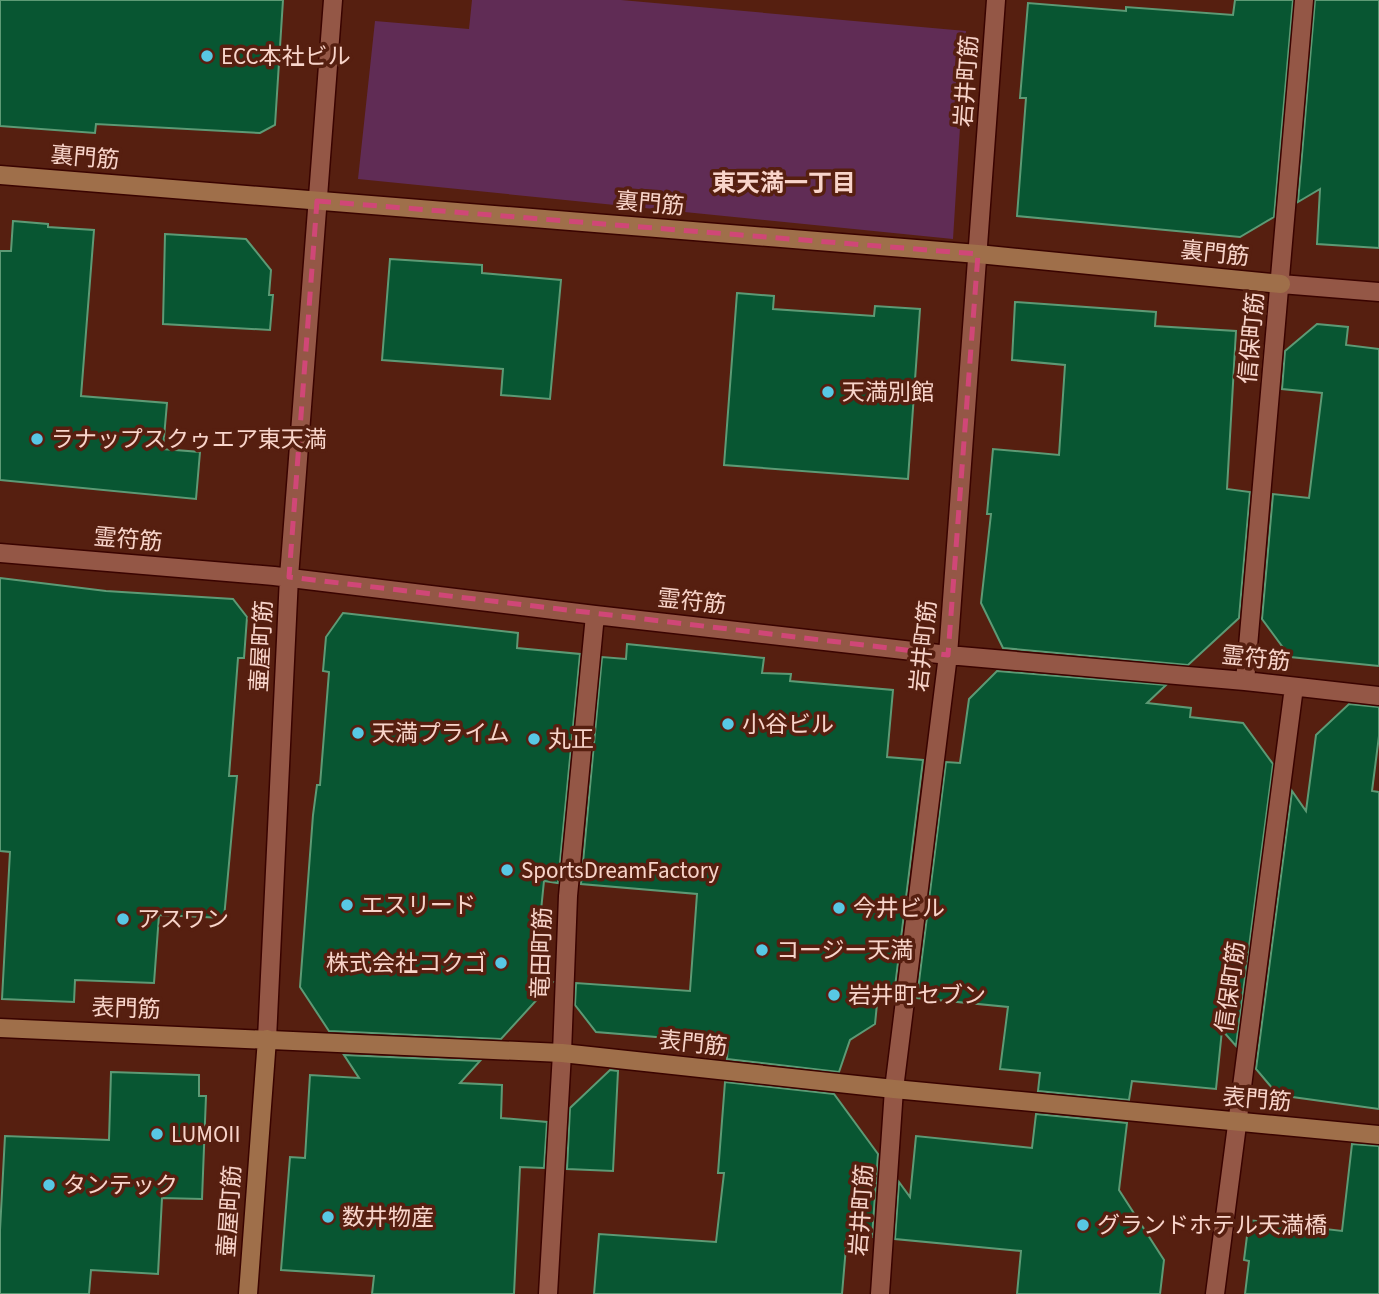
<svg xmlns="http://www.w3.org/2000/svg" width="1379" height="1294" font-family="'Source Sans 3','Noto Sans JP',sans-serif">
<rect width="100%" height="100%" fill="#561f10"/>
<path fill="#602c55" d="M472 0H621L966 31 953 239 358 179 375 21 469 29Z"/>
<path fill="#085632" stroke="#5d9a75" stroke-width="2" d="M0 0H283L275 125 260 133 96 124 95 133 0 126Z
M1235 0H1293L1274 217 1240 237 1017 216 1026 98H1020L1028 3 1126 11V7L1233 15Z
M1315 0H1379V248L1317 244 1320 189 1298 202Z
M13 221 48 224V227L94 230 81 396 167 403 163 449 200 452 196 499 0 480V251H11Z
M165 234 246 239 271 270 269 295H273L270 330 163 324Z
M390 259 482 265V273L561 280 550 399 501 395 503 369 382 360Z
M737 293 774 296 773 309 874 316 875 306 920 309 908 479 724 465Z
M1015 302 1156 312 1155 326 1236 331 1227 489 1250 492 1239 618 1188 665 1003 648 981 603 991 514H987L993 449 1059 455 1065 365 1012 360Z
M1317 324 1348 327 1346 345 1379 349V666L1290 657 1262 619 1273 494 1309 498 1322 393 1282 389 1285 351Z
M0 578 106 591 233 599 247 617 244 658H238L229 776H237L224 918 159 915 154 983 75 980 74 1002 2 999 10 852 0 851Z
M343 613 518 633 517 648 580 654 558 883 544 881 534 979 553 982 501 1039 329 1031 300 987 313 815 317 785H320L329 672 323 671 326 637Z
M627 644 764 658 762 673 791 674 790 681 893 690 887 757 923 760 894 995 878 994 875 1024 850 1040 839 1072 727 1059 728 1043 596 1032 575 1005 576 983 690 991 697 894 581 884 602 657 626 659Z
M997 671 1166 685 1147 703 1191 708 1190 717 1243 723 1273 764 1236 1046 1222 1030 1216 1089 1132 1081 1129 1100 1038 1091 1040 1073 1000 1069 1008 1007 917 998 946 762 960 763 969 699Z
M1349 704 1379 707V736L1372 791 1379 792V1109L1278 1095 1256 1069 1292 791 1306 811 1316 735Z
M344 1055 480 1061 460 1083 502 1085 501 1118 547 1122 544 1168 520 1167 514 1294H372L374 1276 281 1270 290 1157 305 1158 310 1075 359 1078Z
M610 1070 618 1071 613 1171 567 1169 570 1108Z
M111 1072 199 1075V1096H206L202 1199 162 1198 158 1274 91 1270 89 1294H0V1230L5 1136 109 1140Z
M725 1082 834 1094 878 1154 872 1237 847 1235 842 1294H594L599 1234 716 1242 724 1173H718Z
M1036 1114 1127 1123 1119 1190 1164 1260 1160 1294H1017L1021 1251 895 1239 899 1182 910 1197 916 1136 1032 1148Z
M1352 1144 1379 1146V1294H1245L1249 1261 1244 1260 1249 1220 1342 1231Z"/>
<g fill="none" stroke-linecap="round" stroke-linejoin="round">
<g stroke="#390300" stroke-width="21">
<path id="street" d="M1281 284 1379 292
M0 553 274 576 595 615 948 655 1245 681 1379 696
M1245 681 1304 0
M267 1039 289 577 333 0
M548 1294 562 1053 568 896 595 615
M880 1294 894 1089 948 655 996 0
M1215 1294 1294 687"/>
</g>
<g stroke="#390300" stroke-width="21">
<path id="secondary" d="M0 175 978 254 1281 284
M0 1028 562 1053 894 1089 1379 1135
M248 1294 267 1039"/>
</g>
<use href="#street" stroke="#945746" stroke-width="18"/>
<use href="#secondary" stroke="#9f6f4a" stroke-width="18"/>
</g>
<path fill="none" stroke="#d04777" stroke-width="5" stroke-dasharray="14 9" stroke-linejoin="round" d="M317 201 978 254 948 655 289 577Z"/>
<g fill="#58c8e4" stroke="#561f10" stroke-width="2.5">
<circle cx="207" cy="56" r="7"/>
<circle cx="828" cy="392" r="7"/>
<circle cx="37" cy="439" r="7"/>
<circle cx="728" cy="724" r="7"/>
<circle cx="358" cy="733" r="7"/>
<circle cx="534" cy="739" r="7"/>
<circle cx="507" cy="870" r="7"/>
<circle cx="347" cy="905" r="7"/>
<circle cx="839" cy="908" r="7"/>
<circle cx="123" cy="919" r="7"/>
<circle cx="762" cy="950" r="7"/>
<circle cx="501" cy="963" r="7"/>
<circle cx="834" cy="995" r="7"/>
<circle cx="157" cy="1134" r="7"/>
<circle cx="49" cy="1185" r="7"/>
<circle cx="328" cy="1217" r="7"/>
<circle cx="1083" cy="1225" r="7"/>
</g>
<g text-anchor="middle" stroke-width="7" stroke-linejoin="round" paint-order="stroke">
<g font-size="23" fill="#f8d4ca" stroke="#561f10" text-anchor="start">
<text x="221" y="64">ECC本社ビル</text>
<text x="842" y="400">天満別館</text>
<text x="51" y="447">ラナップスクゥエア東天満</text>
<text x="742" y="732">小谷ビル</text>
<text x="372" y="741">天満プライム</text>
<text x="548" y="747">丸正</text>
<text x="521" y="878">SportsDreamFactory</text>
<text x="361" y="913">エスリード</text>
<text x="853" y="916">今井ビル</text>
<text x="137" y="927">アスワン</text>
<text x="776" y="958">コージー天満</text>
<text x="487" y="971" text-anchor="end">株式会社コクゴ</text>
<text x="848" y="1003">岩井町セブン</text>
<text x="171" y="1142">LUMOII</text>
<text x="63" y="1193">タンテック</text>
<text x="342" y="1225">数井物産</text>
<text x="1097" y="1233">グランドホテル天満橋</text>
</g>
<g font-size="23" fill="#f8d4ca" stroke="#561f10">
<text transform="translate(966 81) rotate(-86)" y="8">岩井町筋</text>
<text transform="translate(85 157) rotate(5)" y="8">裏門筋</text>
<text transform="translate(650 203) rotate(5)" y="8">裏門筋</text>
<text transform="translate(1215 253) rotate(6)" y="8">裏門筋</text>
<text transform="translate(1251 338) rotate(-85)" y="8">信保町筋</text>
<text transform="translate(128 539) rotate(5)" y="8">霊符筋</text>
<text transform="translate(692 601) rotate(6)" y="8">霊符筋</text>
<text transform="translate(261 646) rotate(-87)" y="8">壷屋町筋</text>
<text transform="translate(923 646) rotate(-84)" y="8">岩井町筋</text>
<text transform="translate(1256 658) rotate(6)" y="8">霊符筋</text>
<text transform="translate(541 953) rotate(-88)" y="8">竜田町筋</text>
<text transform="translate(1230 987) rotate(-82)" y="8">信保町筋</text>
<text transform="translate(126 1008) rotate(2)" y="8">表門筋</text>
<text transform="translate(693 1043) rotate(6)" y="8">表門筋</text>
<text transform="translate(1257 1099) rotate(5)" y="8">表門筋</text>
<text transform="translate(861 1210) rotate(-86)" y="8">岩井町筋</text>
<text transform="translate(229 1211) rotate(-86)" y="8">壷屋町筋</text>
</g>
<g font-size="24" font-weight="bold" fill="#f8d4ca" stroke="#561f10">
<text x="784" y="191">東天満一丁目</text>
</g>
</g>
</svg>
